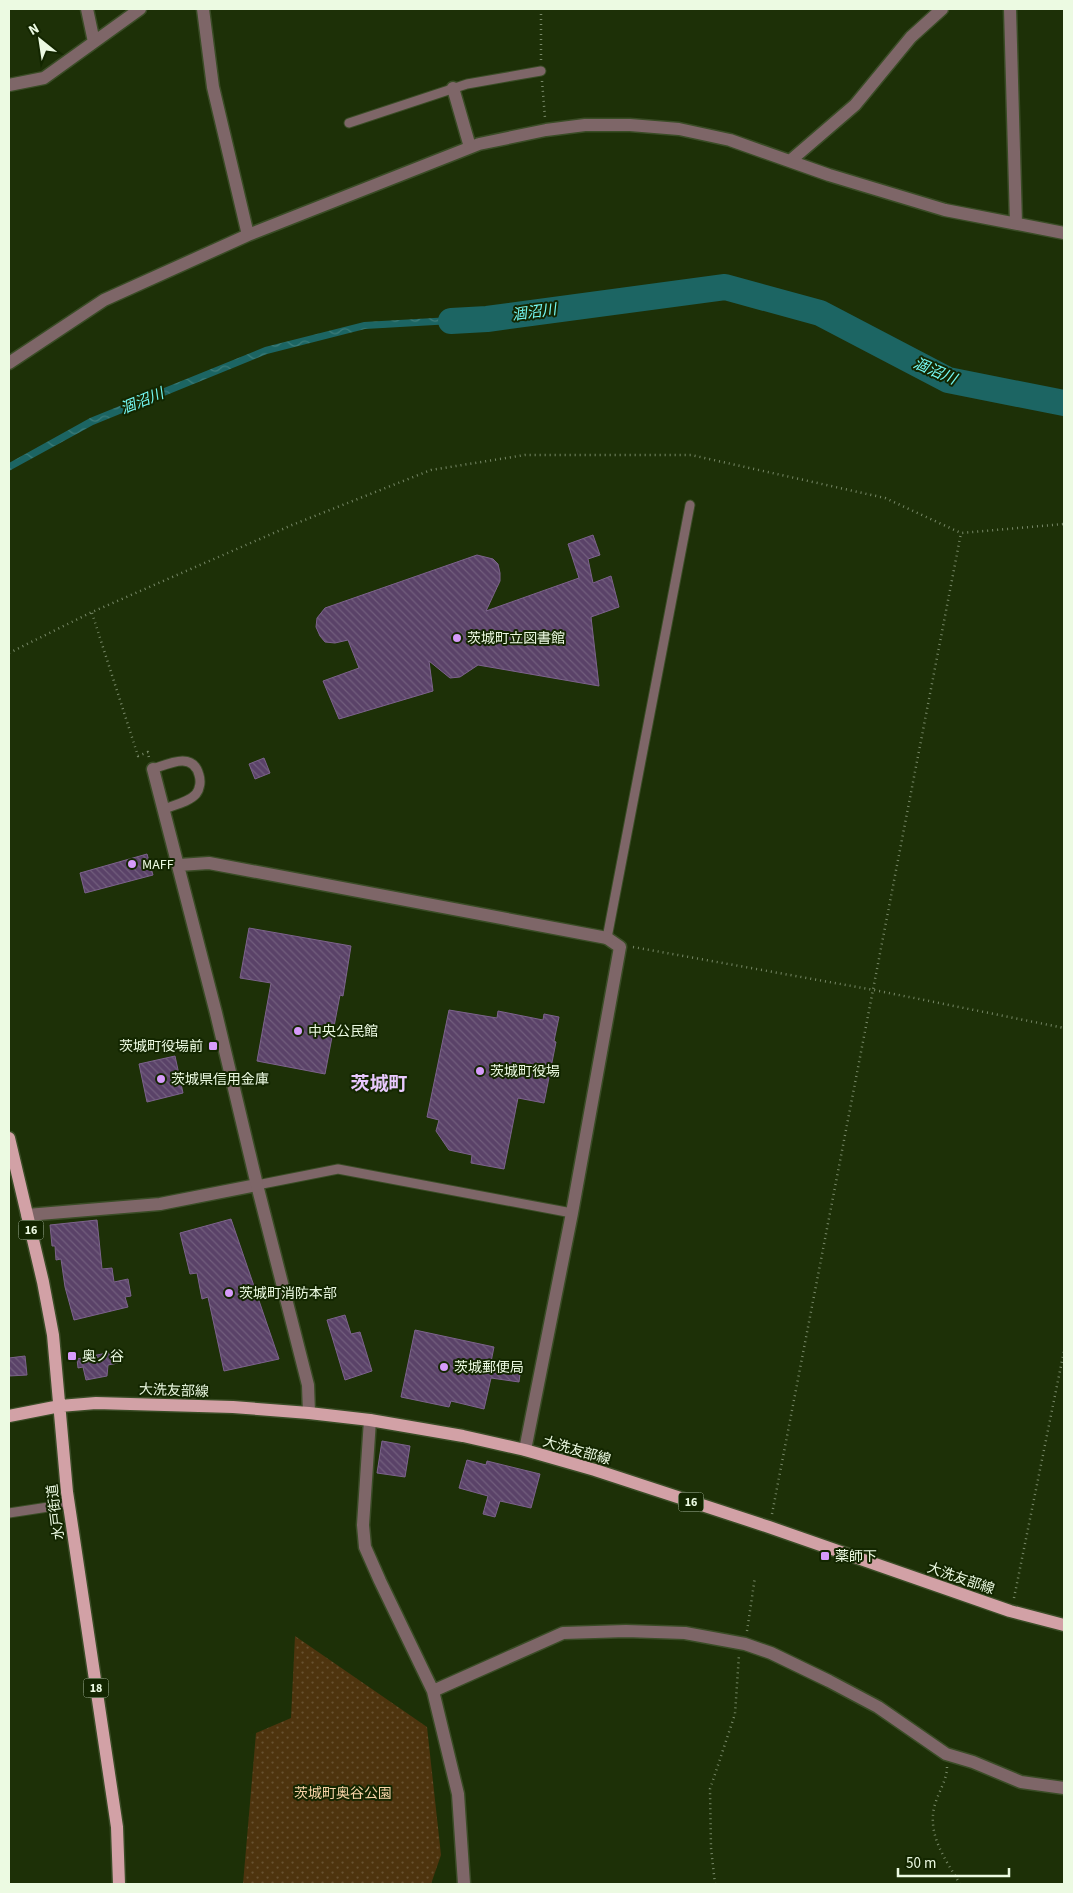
<svg xmlns="http://www.w3.org/2000/svg" width="1073" height="1893" font-family="'Source Sans 3','Noto Sans JP',sans-serif">
<defs>
<pattern id="park-dots" width="8" height="8" patternUnits="userSpaceOnUse" patternTransform="scale(1.25)"><rect width="8" height="8" fill="#4e340e"/><path d="M2 2h.1M6 6h.1" fill="none" stroke="#685231" stroke-width="1.8" stroke-linecap="round"/></pattern>
<pattern id="water-waves" width="16" height="10" patternUnits="userSpaceOnUse" patternTransform="scale(1.25)"><rect width="16" height="10" fill="#1c6563"/><path d="M0 5q4-4 8 0t8 0" fill="none" stroke="#3d7c79"/></pattern>
<pattern id="building-back-hatch" width="6" height="6" patternUnits="userSpaceOnUse" patternTransform="scale(1.25)"><rect width="6" height="6" fill="#5a4268"/><path d="M-1 5l2 2M0 0l6 6M5-1l2 2" fill="none" stroke="#725e7d"/></pattern>
</defs>
<rect width="100%" height="100%" fill="#1d3007"/>
<path fill="url(#park-dots)" d="M295 1636 427 1727 441 1855 431 1884H243L256 1733 291 1718Z"/>
<path fill="url(#water-waves)" d="M486 315 487 322 365 329 267 354 93 425 9 471V463L90 418 265 347 364 322Z"/>
<g fill="none" stroke-linecap="round" stroke-linejoin="round">
<path stroke="#1c6563" stroke-width="26" d="M451 321 487 319 725 287 820 313 948 380 1064 403"/>
</g>
<path fill="url(#building-back-hatch)" stroke="#7c638c" d="M593 535 600 555 588 559 593 583 611 576 619 607 591 617 599 686 478 665 460 677 450 678 429 661 433 691 339 719 323 681 359 668 348 640 335 643 325 642 320 636 316 627 317 618 325 608 477 555 493 559 498 564 500 573V581L486 611 579 578 568 544Z
M264 758 270 773 255 779 249 764Z
M147 854 153 875 85 893 80 873Z
M249 928 351 946 343 996 340 995 325 1074 257 1061 271 983 240 978Z
M449 1010 497 1018 498 1011 543 1020 544 1014 559 1017 554 1041 556 1042 544 1103 518 1098 504 1169 471 1163 472 1155 449 1150 436 1131 439 1120 427 1117Z
M175 1056 183 1093 147 1102 139 1064Z
M231 1219 279 1359 224 1371 208 1297 202 1299 197 1273 190 1274 180 1233Z
M97 1220 102 1269 112 1268 114 1282 128 1279 131 1296 125 1297 128 1307 74 1320 65 1287 61 1259 56 1260 55 1246H52L50 1225Z
M345 1315 351 1334 360 1332 372 1371 345 1380 327 1320Z
M415 1330 494 1347 491 1362 521 1366 519 1382 491 1378 484 1409 451 1401 449 1407 401 1397Z
M117 1351 118 1363 108 1365 107 1376 86 1380 83 1367 78 1368 77 1359Z
M25 1356 27 1375 9 1376V1358Z
M382 1441 410 1446 405 1477 377 1473Z
M467 1460 486 1465 487 1461 540 1474 531 1508 500 1501 495 1517 483 1514 488 1496 459 1488Z"/>
<g fill="none" stroke-linecap="round" stroke-linejoin="round">
<g stroke="#3a4c26" stroke-width="11">
<path id="service" d="M349 123 467 84 541 71
M153 769C168 764 193 751 199 775 201 781 200 789 196 794 189 802 174 805 164 809
M607 938 690 505
M257 1185 338 1169 572 1213
M9 1513 68 1504"/>
</g>
<g stroke="#3a4c26" stroke-width="15">
<path id="minor" d="M87 9 94 42
M203 9 213 87 248 235
M1010 9 1016 223
M9 85 44 78 140 9
M453 88 470 147
M790 161 855 105 911 37 942 9
M9 363 104 300 248 235 479 144 546 130 585 125H630L679 129 730 140 829 175 945 210 1064 233
M27 1215 160 1204 257 1185
M370 1420 363 1525 365 1547 380 1581 433 1691 458 1794 464 1884
M525 1450 572 1213 620 947 607 938
M433 1691 563 1633 626 1631 685 1633 745 1644 771 1653 829 1681 878 1707 946 1754 973 1762 1021 1782 1064 1788"/>
</g>
<g stroke="#3a4c26" stroke-width="15">
<path id="tertiary" d="M153 769 216 1013 257 1185 308 1385 309 1413
M179 865 209 863 607 938"/>
</g>
<g stroke="#3a4c26" stroke-width="15">
<path id="primary" d="M9 1138 43 1282 53 1335 67 1492 117 1827 119 1884
M9 1416 60 1406 96 1403 233 1407 309 1413 370 1420 463 1436 525 1450 595 1470 769 1527 1010 1611 1064 1625"/>
</g>
<path stroke="#778867" stroke-width="2.5" stroke-dasharray="1 4" stroke-linecap="butt" d="M541 9V61
M542 81 545 118
M92 613 138 756 148 752 149 758
M9 653 92 612 292 525 431 470 525 455H691L885 498 961 533 1064 524
M633 947 874 990 1064 1028
M772 1514 961 533
M1014 1598 1064 1351
M747 1631 755 1577
M947 1767C947 1781 937 1794 934 1808 928 1837 946 1860 960 1884
M715 1884 711 1848 710 1789 735 1714 739 1655"/>
<use href="#service" stroke="#7e6668" stroke-width="9"/>
<use href="#minor" stroke="#7e6668" stroke-width="12"/>
<use href="#tertiary" stroke="#7e6668" stroke-width="12"/>
<use href="#primary" stroke="#d2a1a6" stroke-width="12"/>
</g>
<g fill="#d69bfa" stroke="#132600" stroke-width="2">
<circle cx="457" cy="638" r="5"/>
<circle cx="132" cy="864" r="5"/>
<circle cx="298" cy="1031" r="5"/>
<rect x="208" y="1041" width="10" height="10" rx="2.5"/>
<circle cx="480" cy="1071" r="5"/>
<circle cx="161" cy="1079" r="5"/>
<circle cx="229" cy="1293" r="5"/>
<rect x="67" y="1351" width="10" height="10" rx="2.5"/>
<circle cx="444" cy="1367" r="5"/>
<rect x="820" y="1551" width="10" height="10" rx="2.5"/>
</g>
<g text-anchor="middle" stroke-width="4" stroke-linejoin="round" paint-order="stroke">
<g fill="#132600" stroke="#abba9e" stroke-width="1">
<rect x="18.5" y="1220.5" width="25" height="19" rx="4"/>
<rect x="678.5" y="1492.5" width="25" height="19" rx="4"/>
<rect x="83.5" y="1678.5" width="25" height="19" rx="4"/>
</g>
<g font-size="12" font-weight="bold" fill="#ecfae2">
<text x="31" y="1234">16</text>
<text x="691" y="1506">16</text>
<text x="96" y="1692">18</text>
</g>
<g font-size="14" fill="#ecfae2" stroke="#132600" text-anchor="start">
<text x="467" y="643">茨城町立図書館</text>
<text x="142" y="869">MAFF</text>
<text x="308" y="1036">中央公民館</text>
<text x="203" y="1051" text-anchor="end">茨城町役場前</text>
<text x="490" y="1076">茨城町役場</text>
<text x="171" y="1084">茨城県信用金庫</text>
<text x="239" y="1298">茨城町消防本部</text>
<text x="82" y="1361">奥ノ谷</text>
<text x="454" y="1372">茨城郵便局</text>
<text x="835" y="1561">薬師下</text>
</g>
<g font-size="14" fill="#ecfae2" stroke="#132600">
<text transform="translate(174 1390) rotate(2)" y="5">大洗友部線</text>
<text transform="translate(577 1450) rotate(16)" y="5">大洗友部線</text>
<text transform="translate(55 1512) rotate(-97)" y="5">水戸街道</text>
<text transform="translate(961 1578) rotate(19)" y="5">大洗友部線</text>
</g>
<g font-size="14" fill="#f7d3a7" stroke="#132600">
<text x="343" y="1798">茨城町奥谷公園</text>
</g>
<g font-size="15" font-style="italic" fill="#75f9f4" stroke="#132600">
<text transform="translate(534 312) rotate(-8)" y="5">涸沼川</text>
<text transform="translate(935 371) rotate(23)" y="5">涸沼川</text>
<text transform="translate(142 401) rotate(-22)" y="5">涸沼川</text>
</g>
<g font-size="19" font-weight="bold" fill="#e9c9fe" stroke="#132600">
<text x="379" y="1090">茨城町</text>
</g>
</g>
<rect width="1073" height="1893" fill="none" stroke="#ecfae2" stroke-width="20"/>
<g transform="translate(40 40) rotate(330)" stroke="#132600" stroke-width="4" paint-order="stroke">
<path d="M0-4L9 19L0 12L-9 19Z" fill="#ecfae2"/>
<text y="-8" font-size="14" font-weight="bold" text-anchor="middle" fill="#ecfae2">N</text>
</g>
<path d="M898 1868v8h111v-8" fill="none" stroke="#ecfae2" stroke-width="2.5"/>
<text x="906" y="1868" font-size="15" fill="#ecfae2" stroke="#132600" stroke-width="4" paint-order="stroke">50 m</text>
</svg>
